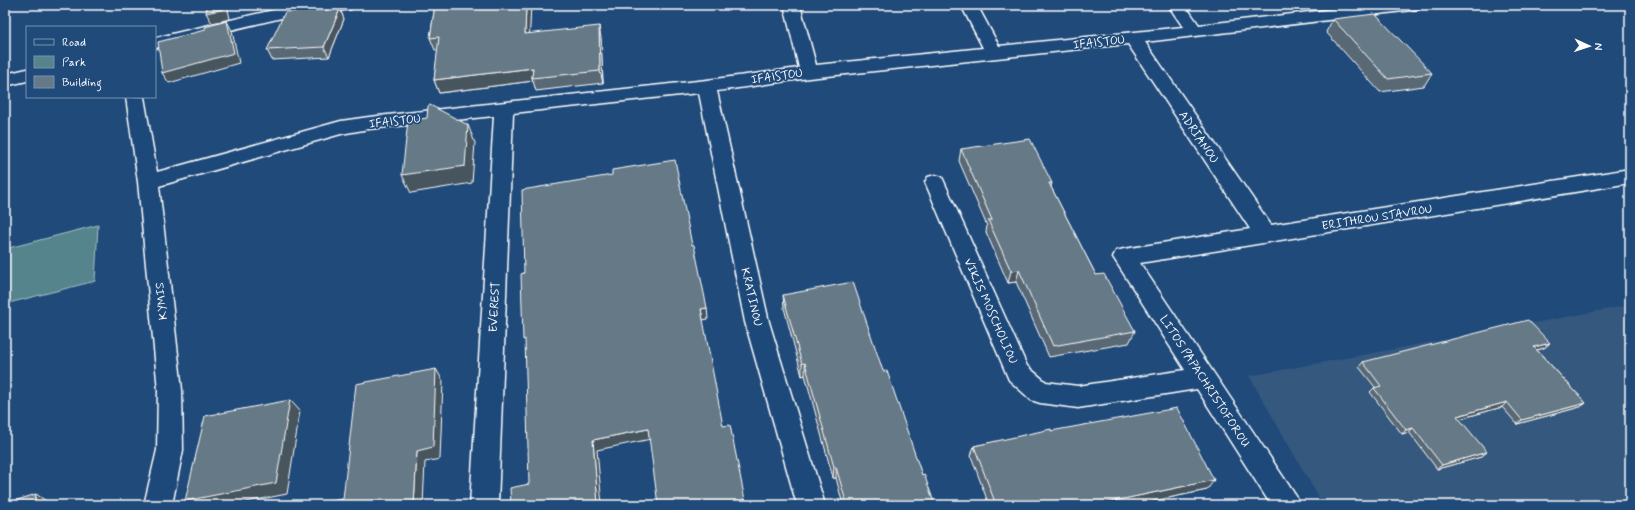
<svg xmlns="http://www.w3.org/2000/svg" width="1635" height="510" font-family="Mynerve,sans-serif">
<rect width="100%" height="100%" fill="#1f4a7a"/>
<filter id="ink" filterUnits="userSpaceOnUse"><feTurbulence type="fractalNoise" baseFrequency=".025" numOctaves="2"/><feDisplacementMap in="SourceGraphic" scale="8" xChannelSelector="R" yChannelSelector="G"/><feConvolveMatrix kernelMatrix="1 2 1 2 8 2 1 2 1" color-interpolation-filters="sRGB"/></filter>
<g filter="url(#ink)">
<path fill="#34587e" d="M1630 305V505H1323L1249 376Z"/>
<path fill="#55848d" stroke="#aac2c6" d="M98 225 95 281 5 304V249Z"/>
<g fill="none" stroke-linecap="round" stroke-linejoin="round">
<g stroke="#fff" stroke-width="3">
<path id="minor" d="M294 5H353L351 9 345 10 294 15 155 48V38Z
M784 5H800L816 65 983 48 961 5H977L999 46 1183 27 1168 5H1185L1199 25 1369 5H1420L1418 9 1412 10 1145 42 1271 225 1630 169V183L1140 263 1296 496 1300 505H1271L1197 389 1078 408 1040 403 1031 400 1009 380 925 182 928 177 935 175 942 177 1027 366 1046 382 1078 386 1185 370 1113 257 1116 251 1124 249 1250 229 1128 44 809 78 717 91 769 322 825 505H797L745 322 699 93 513 113 498 505H470L494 116 369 129 341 134 159 186 182 390 183 450 172 505H144L157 450 158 390 138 182 126 97H144L157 172 341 121 369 117 707 80 799 68Z
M27 69V81L5 86V74Z"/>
</g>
<use href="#minor" fill="#1f4a7a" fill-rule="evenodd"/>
</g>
<path fill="#586874" stroke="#fff" d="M435 5H531L529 34 601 38 603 83 536 91 533 81 439 93 434 80 438 50H435L430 38Z
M340 9 344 19 329 57 272 60 267 50Z
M1333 19 1432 73 1424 86 1380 92 1326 32Z
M961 149 1051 187 1096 275 1135 331 1129 343 1049 357 1016 282 1008 283 986 232 987 226 959 161Z
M783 295 883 371 922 475 935 505H843L836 478H833L805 375 802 376 784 308Z
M1550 343 1544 348 1537 350 1586 403 1580 407 1517 424 1502 407 1459 419 1481 457 1437 469 1409 432 1402 434 1370 392 1375 387 1359 367 1363 362Z
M1051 431 1207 490 1134 505H989L971 456 974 446Z"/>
<path fill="#47555e" stroke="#fff" d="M223 5H227L230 19 212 23 206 13Z
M526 5H531L529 46 525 34Z
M340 9 344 19 329 57 324 47Z
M227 21 232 31 239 63 169 83 162 73Z
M599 26 601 38 603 83 600 71Z
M533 68 532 78 533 81 439 93 434 80Z
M468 125 475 143 472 183 411 193 402 175Z
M1049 183H1052L1049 195Z
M1019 270 1016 282 1008 283 1011 271Z
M707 308 708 319 703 320 701 309Z
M1550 343 1544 348 1529 352 1534 347Z
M805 363V375L802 376V364Z
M436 369 443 381 440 459 425 462 423 505H414L417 451Z
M290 400 300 411 287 494 231 505H190L185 501Z
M1507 402 1502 407 1452 421 1457 416Z
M1586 403 1580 407 1517 424 1522 420Z
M1413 428 1409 432 1402 434 1406 430Z
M648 429 651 439 597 450 602 505H598L593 440Z
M1487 452 1481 457 1437 469 1442 465Z
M834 467H836V478H833Z
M1214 480 1207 490 1134 505H1094Z
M36 494 52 505H34Z"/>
<path fill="#667987" stroke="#fff" d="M207 5H223L224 9 206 13Z
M435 5H526L525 34 599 26 600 71 532 78 533 68 434 80 439 37 430 38Z
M340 9 324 47 267 50 285 12Z
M1375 14 1432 73 1388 79 1333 19Z
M227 21 234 53 162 73 158 42 205 30V27Z
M430 105 468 125 465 166 402 175 408 121 427 118 428 106Z
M1030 139 1052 183H1049L1096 275 1104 274 1135 331 1053 346 1019 270 1011 271 988 220H992L961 149Z
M675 160 692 245H694L707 308 701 309 723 426 730 425 746 505H658L648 429 593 440 598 505H511L510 488 529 484 525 339 523 340 521 274 524 273 522 190 612 175V170Z
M853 282 883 371H887L922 475 924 474 935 505H847L836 467H834L805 363 802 364 783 295Z
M1528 320 1550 343 1534 347 1586 403 1522 420 1507 402 1457 416 1487 452 1442 465 1413 428 1406 430 1374 388 1381 386 1363 362Z
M436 369 433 447 417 451 414 505H326V502L343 499 356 384Z
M290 400 276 483 185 501 205 416Z
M1177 408 1214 480 1095 505H996L974 446 1051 429V431Z
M36 494 34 505H5V504Z"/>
</g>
<g text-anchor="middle" stroke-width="3.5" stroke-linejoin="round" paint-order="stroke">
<g font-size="12" fill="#fff" stroke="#1f4a7a">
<text transform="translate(1099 42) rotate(-6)" y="4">IFAISTOU</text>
<text transform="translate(777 76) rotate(-8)" y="4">IFAISTOU</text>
<text transform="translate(395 121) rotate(-6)" y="4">IFAISTOU</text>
<text transform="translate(1199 137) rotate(56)" y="4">ADRIANOU</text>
<text transform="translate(1377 217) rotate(-9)" y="4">ERITHROU STAVROU</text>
<text transform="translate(752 297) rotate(77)" y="4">KRATINOU</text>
<text transform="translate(161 301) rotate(-96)" y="4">KYMIS</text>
<text transform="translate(494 307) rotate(-87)" y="4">EVEREST</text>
<text transform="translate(991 311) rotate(66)" y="4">VIKIS MOSCHOLIOU</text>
<text transform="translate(1205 381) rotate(57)" y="4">LITOS PAPACHRISTOFOROU</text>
</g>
</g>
<rect width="1635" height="510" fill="none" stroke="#1f4a7a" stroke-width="20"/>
<rect x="10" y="10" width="1615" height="490" fill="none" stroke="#fff" stroke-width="1.5" filter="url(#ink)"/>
<rect x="26" y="26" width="130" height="72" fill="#1f4a7a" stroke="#7992af"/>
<rect x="34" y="39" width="20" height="6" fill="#1f4a7a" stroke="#7992af"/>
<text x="62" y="46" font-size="12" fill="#ffffff">Road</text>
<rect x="34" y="56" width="20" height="12" fill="#55848d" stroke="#7992af"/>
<text x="62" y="66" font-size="12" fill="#ffffff">Park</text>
<rect x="34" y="76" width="20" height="12" fill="#667987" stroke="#7992af"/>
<text x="62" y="86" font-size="12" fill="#ffffff">Building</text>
<g transform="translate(1589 46) rotate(93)" stroke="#1f4a7a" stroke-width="3" paint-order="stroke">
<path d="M0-3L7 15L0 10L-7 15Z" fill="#ffffff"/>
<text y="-6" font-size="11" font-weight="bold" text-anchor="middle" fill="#ffffff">N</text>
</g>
</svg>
